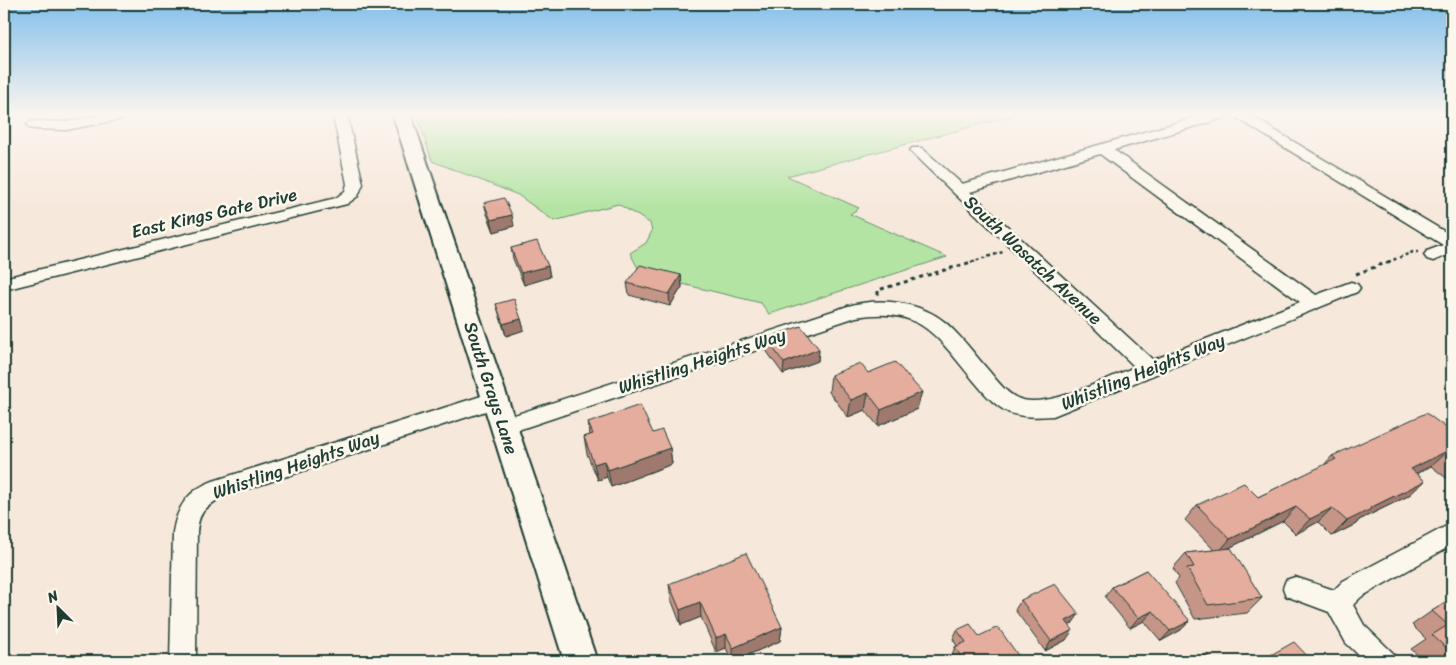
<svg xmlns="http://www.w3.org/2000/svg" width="1456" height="665" font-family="Sriracha,sans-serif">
<rect width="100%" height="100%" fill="#f7e8dc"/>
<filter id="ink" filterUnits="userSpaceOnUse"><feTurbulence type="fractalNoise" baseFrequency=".02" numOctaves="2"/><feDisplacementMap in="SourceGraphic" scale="10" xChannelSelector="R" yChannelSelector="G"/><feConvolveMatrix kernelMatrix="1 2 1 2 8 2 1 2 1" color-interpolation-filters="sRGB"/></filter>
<g filter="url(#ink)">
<path fill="#b3e4a4" stroke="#69906c" d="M417 115H1010L1012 116 787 176 859 208 850 214 947 257 769 314 761 303 641 274 630 253 646 243 652 231 650 223 618 204 554 221 518 195 432 161Z"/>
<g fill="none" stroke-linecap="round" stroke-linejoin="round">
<g stroke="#1f3d34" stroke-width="3">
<path id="minor" d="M101 115H130L123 119 66 130 34 129 29 128 27 125 29 122 34 121 66 122Z
M333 115H347L363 184 358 196 347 204 4 290V278L336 198 345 191 347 184Z
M1204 115H1226L1224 118 1114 150 1316 295 1351 282 1357 284 1360 288 1357 292 1053 416C1037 417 1023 418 1008 412 994 405 984 393 974 381 936 336 922 306 856 317L503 435 496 433 493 427 496 421 848 306C879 297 920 301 946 323 962 337 975 355 989 371 998 382 1009 397 1023 400 1052 407 1107 378 1135 367L910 151 912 148H922L962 184ZM1100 154 1300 302 1153 360 970 192Z
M1232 115H1249L1452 236V253L1433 261 1427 259 1424 255 1427 251 1443 245Z
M494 392 501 394 504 400 501 406 220 498C204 509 199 512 197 532L196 661H170L173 532C177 507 188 490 213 481Z
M1452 523V545L1361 597 1353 605 1364 625 1392 652 1396 661H1365L1346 643 1329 612 1286 596 1283 588 1286 580 1295 577 1334 590 1343 581Z"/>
</g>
<g stroke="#1f3d34" stroke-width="4">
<path id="tertiary" d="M393 115H411L597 661H564Z"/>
</g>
<path stroke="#1f3d34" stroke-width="2.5" stroke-dasharray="3 3" stroke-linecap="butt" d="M971 262 1003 252
M1388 262 1413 252H1418"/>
<path stroke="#1f3d34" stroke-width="3" stroke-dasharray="4 4" stroke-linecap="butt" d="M1356 274 1391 261
M878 295V290L975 261"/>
<use href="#minor" fill="#fbf7ec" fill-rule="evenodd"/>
<use href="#tertiary" fill="#fbf7ec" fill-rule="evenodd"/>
</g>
<path fill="#c59587" stroke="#1f3d34" d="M484 203 514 226 494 232 487 214Z
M511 248 548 266 550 277 524 285 513 259Z
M681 275 682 287 670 306 629 295 627 283Z
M496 304 521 319 524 330 506 336Z
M766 338 819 349 818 361 783 374 765 349Z
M868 373 917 409 878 426 865 410 848 417 829 392 831 375Z
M588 423 653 433 670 448 672 464 611 487 607 477 598 480 587 454 584 437 590 435Z
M1452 432V475L1446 478 1431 466 1416 474 1425 481 1408 496 1359 520 1356 524 1332 536 1318 522 1296 534 1283 521 1229 548 1262 598 1247 613 1195 619 1175 583 1179 578 1173 568 1186 553 1214 550 1185 520 1197 505 1258 497 1323 466 1332 456Z
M1146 570 1181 630 1161 641 1144 621 1130 628 1105 597 1112 587Z
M669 584 782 627 780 641 734 661H732L726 648 716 652 701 617 681 625 671 599Z
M1452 599V661H1424L1411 649 1426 639 1412 625 1432 611Z
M1021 600 1072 624 1069 625 1066 640 1045 651 1015 610Z
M957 630 979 636 1022 661H953L951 657 955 647 957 646 953 639Z"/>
<path fill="#a0796e" stroke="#1f3d34" d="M512 215 514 226 494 232 491 220Z
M548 266 550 277 524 285 521 273Z
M681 275 682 287 670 306 669 294Z
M521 319 524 330 506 336 503 324Z
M819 349 818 361 783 374 784 363Z
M922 392 917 409 878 426 881 410Z
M868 393 865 410 848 417 851 400Z
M670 448 672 464 611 487 608 470Z
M1447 451 1431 466 1395 484 1411 469Z
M604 461 607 477 598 480 594 464Z
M1425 481 1408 496 1359 520 1356 524 1332 536 1347 521 1370 508Z
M1296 507 1283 521 1217 554 1230 539Z
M1332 508 1318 522 1296 534 1310 519Z
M700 602 701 617 681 625 680 610Z
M1153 611 1144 621 1130 628 1138 618Z
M1079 614 1072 624 1059 631 1066 621Z
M1190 621 1181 630 1161 641 1170 631Z
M782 627 780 641 734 661H733V648Z
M1073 630 1066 640 1045 651 1051 641Z
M726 634V648L716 652V638Z"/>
<path fill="#e5ad9d" stroke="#1f3d34" d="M504 198 512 215 491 220 484 203Z
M537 241 548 266 521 273 511 248Z
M640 265 681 275 669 294 627 283Z
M514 299 521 319 503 324 496 304Z
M801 326 819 349 784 363 766 338Z
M895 362 922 392 881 410 868 393 851 400 831 375 860 363 868 373Z
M640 405 653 433 662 430 670 448 608 470 604 461 594 464 584 437 593 434 588 423Z
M1426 413 1452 432V455L1447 451 1411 469 1425 481 1370 508 1371 509 1347 521 1332 508 1310 519 1296 507 1230 539 1197 505 1244 483 1258 497 1336 459 1332 456Z
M1231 548 1262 598 1208 605 1187 568 1194 567 1186 553Z
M746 553 782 627 733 648 726 634 716 638 700 602 680 610 669 584Z
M1146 570 1190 621 1170 631 1153 611 1138 618 1112 587Z
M1055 584 1079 614 1066 621 1073 630 1051 641 1021 600Z
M1452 599V653L1432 635 1448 625 1432 611Z
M970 624 979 636 998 627 1022 661H964L955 647 966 642 957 630Z
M1294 642 1312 661H1260Z
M1207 654 1213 661H1194Z"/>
</g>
<linearGradient id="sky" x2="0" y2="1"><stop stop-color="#84c0eb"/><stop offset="0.55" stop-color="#fbf5ef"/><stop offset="1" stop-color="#fbf5ef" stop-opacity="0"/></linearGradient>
<rect width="1456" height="208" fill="url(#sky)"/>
<g text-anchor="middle" stroke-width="5" stroke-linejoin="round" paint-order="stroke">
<g font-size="18" fill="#1f3d34" stroke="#fbf7ec">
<text transform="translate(214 213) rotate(-13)" y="6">East Kings Gate Drive</text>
<text transform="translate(1033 260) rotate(43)" y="6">South Wasatch Avenue</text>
<text transform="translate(702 361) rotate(-18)" y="6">Whistling Heights Way</text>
<text transform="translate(1143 372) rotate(-22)" y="6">Whistling Heights Way</text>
<text transform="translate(491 388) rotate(72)" y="6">South Grays Lane</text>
<text transform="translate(296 465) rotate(-19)" y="6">Whistling Heights Way</text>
</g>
</g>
<rect width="1456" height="665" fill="none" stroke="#fbf7ec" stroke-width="20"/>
<rect x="10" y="10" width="1436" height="645" fill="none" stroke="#1f3d34" stroke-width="2" filter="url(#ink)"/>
<g transform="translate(58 608) rotate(336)" stroke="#fbf7ec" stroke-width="4" paint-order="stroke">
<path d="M0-4L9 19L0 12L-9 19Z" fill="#1f3d34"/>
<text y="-8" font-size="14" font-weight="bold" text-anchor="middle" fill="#1f3d34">N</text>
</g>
</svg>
